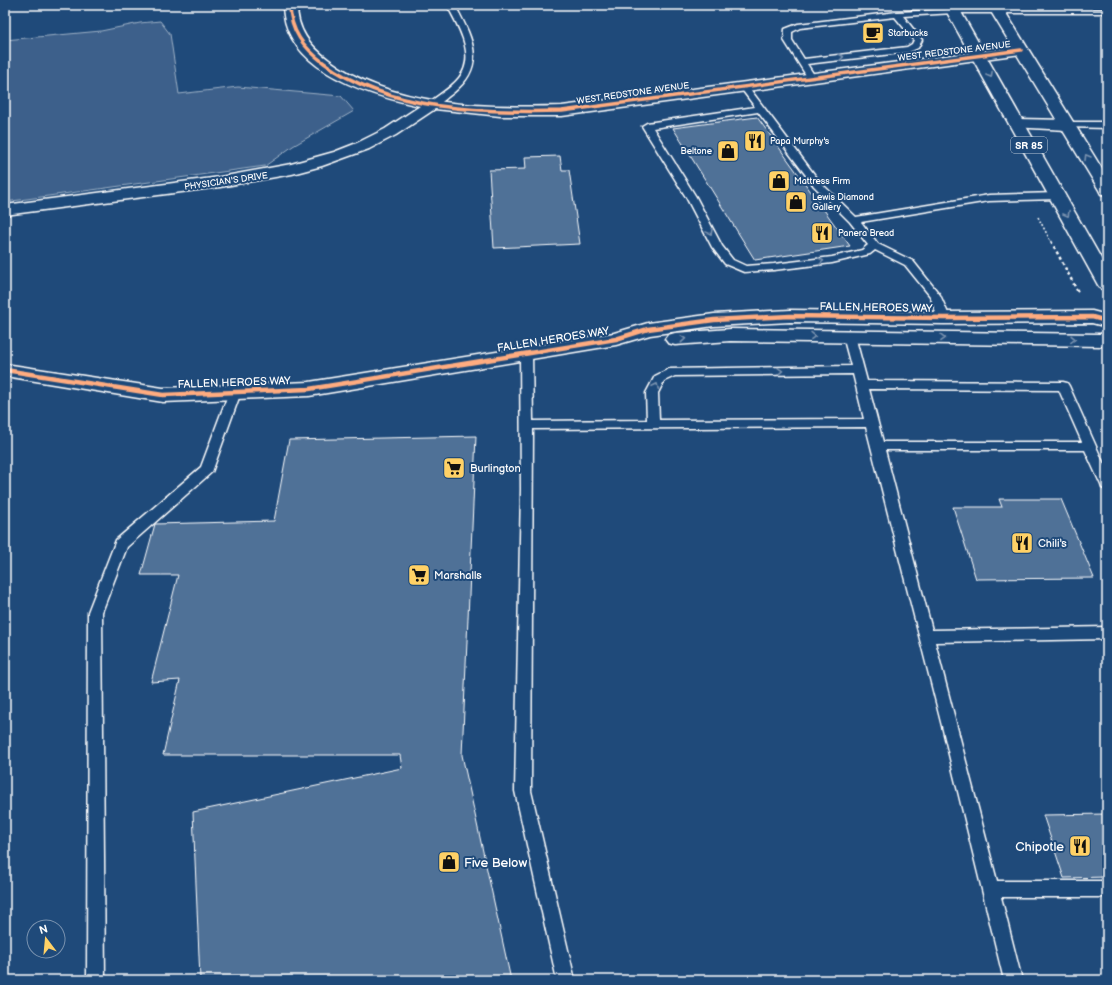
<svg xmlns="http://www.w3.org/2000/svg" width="1112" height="985" font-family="'Balsamiq Sans',sans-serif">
<rect width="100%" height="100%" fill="#1f4a7a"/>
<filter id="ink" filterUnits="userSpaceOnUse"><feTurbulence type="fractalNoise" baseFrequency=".025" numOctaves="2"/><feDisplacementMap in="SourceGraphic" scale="8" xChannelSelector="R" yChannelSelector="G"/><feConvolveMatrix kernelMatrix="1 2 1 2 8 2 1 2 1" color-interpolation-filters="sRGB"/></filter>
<g filter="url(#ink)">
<path fill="#3c618b" stroke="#9eb0c5" d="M160 21 170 34 179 94 238 87 341 96 354 111 293 146 265 166 5 202V40L101 31 140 23Z"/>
<path fill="#507197" stroke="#fff" d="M757 117 850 246 755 260 673 128Z
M560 156 562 170H569L580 244 494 248 489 170 526 169 525 157Z
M476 436 462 755 511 980H200L193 812 402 768 400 755H163L180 680 151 682 178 575H141L155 524 274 521 289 440Z
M999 499H1061L1094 578 976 579 953 507H1002Z
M1107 814V877L1064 878 1043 815Z"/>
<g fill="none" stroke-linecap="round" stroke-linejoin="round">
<g stroke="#fff" stroke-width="3">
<path id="lane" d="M447 5H455C472 38 488 65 453 93 447 97 440 105 433 107L430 106 429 104 430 102C440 94 451 88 459 78 477 56 458 26 447 5Z
M954 9H1107V13H954L903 16 922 40 918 48 909 52 807 64 816 78 812 81 809 80 784 40 785 29 798 24 897 12ZM895 17 914 40 912 44 907 47 804 59 792 40V32L800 28Z
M744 84 747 85 820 182 856 217 989 195 1057 193 1062 196 1057 199 989 201 861 222 878 244 913 261 940 295 950 318 948 320H940L938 318 930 296 905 265 875 250 870 254 832 263 774 270 744 272 725 264 712 247 686 197 642 126 647 123 755 107 740 87ZM758 112 814 186 850 222 868 245 862 250 832 257 774 264 746 266 733 260 722 246 696 197 653 128Z
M1067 122H1107V128L1064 127 1062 125 1064 123Z
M849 332 853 333 855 336 867 381 1063 382 1067 383 1069 386 1107 471V490L1102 488 1101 485 1085 450H885L932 630 1107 627V639L935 642 997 881H1107V897H1001L1022 980H1004L942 726 866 427 533 429 531 791 575 980H557L515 791 521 489 520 353 522 350H530L532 353 533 421 647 420 646 393 655 376 669 369 851 366 843 336 845 333ZM853 374 864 419 659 420 658 393 664 381 675 376ZM869 389 1059 390 1082 442H883Z
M235 388 239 389 241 392 212 472 127 547 102 612 105 980H87L88 612 116 540 201 467 229 392 231 389Z"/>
</g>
<g stroke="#fff" stroke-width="3">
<path id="street" d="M283 5H297C297 30 310 46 329 60 392 107 486 108 562 106L1021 46 1026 47 1028 50 1026 53 1021 54 562 116H500L435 109 396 135 369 149 322 166 292 174 220 187 5 215V205L220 177 291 164 334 152 357 143 385 129 420 106C368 95 284 70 283 5Z
M1017 119 1067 120 1072 122 1075 125 1072 128 1067 130 1012 127 1009 124 1012 121Z
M790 310 944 312 1092 311 1107 315V327L1092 323 944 324 790 322 714 326 650 335 616 345 309 396 163 402 5 376V364L163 388 309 382 614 333 648 323 714 314Z
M730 329 1100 334 1107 332V345L1102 346 730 341 675 345 668 343 665 339 668 335 675 333Z"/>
</g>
<g stroke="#fff" stroke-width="3">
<path id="primary" d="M943 5H957L1107 269V290L1101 289 1098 285Z
M987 5H1001L1107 177V195L1101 194 1099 190Z"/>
</g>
<path stroke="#fff" stroke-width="1.5" stroke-dasharray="2 2" stroke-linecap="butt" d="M1038 217 1051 242"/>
<path stroke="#fff" stroke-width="2.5" stroke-dasharray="3 3" stroke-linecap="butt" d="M1051 241 1079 294"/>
<use href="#lane" fill="#1f4a7a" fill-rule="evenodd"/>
<use href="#street" fill="#1f4a7a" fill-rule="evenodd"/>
<use href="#primary" fill="#1f4a7a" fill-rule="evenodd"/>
<g stroke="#1f4a7a" stroke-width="5">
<path id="cycleway-far1" d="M290 5C290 31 304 48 324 63 388 111 485 113 562 111L1021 50"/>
</g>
<g stroke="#1f4a7a" stroke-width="7">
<path id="cycleway" d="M5 370 163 395 309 389 616 339 648 329 714 320 790 316 944 318 1092 317 1107 321"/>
</g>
<use href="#cycleway-far1" stroke="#ffac80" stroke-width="3.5"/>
<use href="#cycleway" stroke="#ffac80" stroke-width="4.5"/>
</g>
<defs><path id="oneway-chevron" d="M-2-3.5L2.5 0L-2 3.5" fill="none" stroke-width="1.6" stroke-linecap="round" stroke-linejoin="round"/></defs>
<g stroke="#7992af">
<use href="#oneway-chevron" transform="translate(841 57) rotate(-7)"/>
<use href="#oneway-chevron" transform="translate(990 75) rotate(61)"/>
<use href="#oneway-chevron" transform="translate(1087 157) rotate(-121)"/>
<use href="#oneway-chevron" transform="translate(1067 214) rotate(61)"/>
<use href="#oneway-chevron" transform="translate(710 232) rotate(62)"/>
<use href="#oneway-chevron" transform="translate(821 261) rotate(-7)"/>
<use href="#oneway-chevron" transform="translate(813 336) rotate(1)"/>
<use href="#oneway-chevron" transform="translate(943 338) rotate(1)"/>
<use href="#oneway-chevron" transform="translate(683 339) rotate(-5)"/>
<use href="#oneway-chevron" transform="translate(1073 339) rotate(1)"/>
<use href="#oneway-chevron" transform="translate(780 371) rotate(-1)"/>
<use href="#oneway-chevron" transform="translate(656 386) rotate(-65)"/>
</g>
</g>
<defs>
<g id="cafe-square" transform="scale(1.15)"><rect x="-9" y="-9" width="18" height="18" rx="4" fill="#ffd166" stroke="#1f4a7a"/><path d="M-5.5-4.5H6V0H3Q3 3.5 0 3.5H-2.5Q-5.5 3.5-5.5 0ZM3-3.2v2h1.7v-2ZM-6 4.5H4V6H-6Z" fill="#111"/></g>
<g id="restaurant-square" transform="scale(1.15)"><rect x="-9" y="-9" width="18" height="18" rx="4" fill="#ffd166" stroke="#1f4a7a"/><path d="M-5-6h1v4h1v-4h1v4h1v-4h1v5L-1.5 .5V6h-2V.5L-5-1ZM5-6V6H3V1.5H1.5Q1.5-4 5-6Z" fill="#111"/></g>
<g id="shop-square" transform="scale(1.15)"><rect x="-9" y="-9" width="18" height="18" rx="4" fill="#ffd166" stroke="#1f4a7a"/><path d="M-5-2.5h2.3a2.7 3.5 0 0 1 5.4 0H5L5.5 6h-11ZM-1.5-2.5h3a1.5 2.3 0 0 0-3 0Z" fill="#111"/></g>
<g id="supermarket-square" transform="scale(1.15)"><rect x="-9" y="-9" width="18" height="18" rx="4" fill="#ffd166" stroke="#1f4a7a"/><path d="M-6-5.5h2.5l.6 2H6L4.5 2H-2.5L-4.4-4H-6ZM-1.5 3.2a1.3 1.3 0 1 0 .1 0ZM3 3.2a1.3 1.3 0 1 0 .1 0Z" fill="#111"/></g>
</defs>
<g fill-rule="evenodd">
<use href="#cafe-square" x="873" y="33"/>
<use href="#restaurant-square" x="755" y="141"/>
<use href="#shop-square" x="728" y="151"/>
<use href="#shop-square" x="779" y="181"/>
<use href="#shop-square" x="796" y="202"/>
<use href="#restaurant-square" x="822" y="233"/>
<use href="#supermarket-square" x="454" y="468"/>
<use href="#restaurant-square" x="1022" y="543"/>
<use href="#supermarket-square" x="419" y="575"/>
<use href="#restaurant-square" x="1080" y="846"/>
<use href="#shop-square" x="449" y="862"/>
</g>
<g text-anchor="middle" stroke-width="4" stroke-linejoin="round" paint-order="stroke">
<g font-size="9" fill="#fff" stroke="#1f4a7a" text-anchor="start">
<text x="888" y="36">Starbucks</text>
<text x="770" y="144">Papa Murphy's</text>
<text x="712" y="154" text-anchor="end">Beltone</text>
<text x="794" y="184">Mattress Firm</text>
<text x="812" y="200">Lewis Diamond<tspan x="812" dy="10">Gallery</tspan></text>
<text x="838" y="236">Panera Bread</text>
</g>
<g font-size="9" fill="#fff" stroke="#1f4a7a">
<text transform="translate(954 51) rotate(-7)" y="3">WEST REDSTONE AVENUE</text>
<text transform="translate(633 93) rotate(-8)" y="3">WEST REDSTONE AVENUE</text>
<text transform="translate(226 181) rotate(-8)" y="3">PHYSICIAN'S DRIVE</text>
</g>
<rect fill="#1f4a7a" stroke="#bcc9d7" stroke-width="1" x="1011" y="137" width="36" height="16" rx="3"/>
<g font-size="10" font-weight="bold" fill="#fff">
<text x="1029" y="149">SR 85</text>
</g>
<g font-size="11" fill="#fff" stroke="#1f4a7a">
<text transform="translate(876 307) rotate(1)" y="4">FALLEN HEROES WAY</text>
<text transform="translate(553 339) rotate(-9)" y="4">FALLEN HEROES WAY</text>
<text transform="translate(234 382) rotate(-2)" y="4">FALLEN HEROES WAY</text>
</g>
<g font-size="11" fill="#fff" stroke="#1f4a7a" text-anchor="start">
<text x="470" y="472">Burlington</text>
<text x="1038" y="547">Chili's</text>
<text x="434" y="579">Marshalls</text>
</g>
<g font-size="13" fill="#fff" stroke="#1f4a7a" text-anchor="end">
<text x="1064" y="851">Chipotle</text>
<text x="464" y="867" text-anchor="start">Five Below</text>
</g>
</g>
<rect width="1112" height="985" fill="none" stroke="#1f4a7a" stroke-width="20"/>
<rect x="10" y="10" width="1092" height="965" fill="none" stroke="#fff" stroke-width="1.5" filter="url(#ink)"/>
<g transform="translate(46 939) rotate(344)"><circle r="19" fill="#1f4a7a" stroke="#7992af"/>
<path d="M0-3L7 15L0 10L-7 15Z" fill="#ffd166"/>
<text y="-6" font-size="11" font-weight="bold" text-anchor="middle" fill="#ffffff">N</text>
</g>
</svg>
